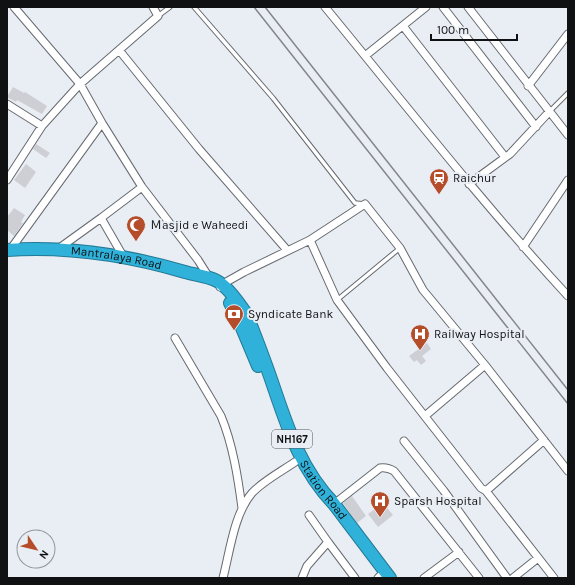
<svg xmlns="http://www.w3.org/2000/svg" width="575" height="585" font-family="Karla,'Noto Sans SC',sans-serif">
<rect width="100%" height="100%" fill="#e9eef4"/>
<path fill="#ceced5" d="M13 87 24 93 25 92 47 106 42 114 17 100 16 102 7 97Z
M36 144 50 153 46 158 33 149Z
M26 164 36 172 25 188 14 180Z
M14 208 25 215 21 222 23 223 14 236 7 230V217Z
M427 343 431 349 422 356 426 361 421 365 417 360 414 362 409 356Z
M352 496 366 516 357 523 343 503Z
M383 503 393 515 378 527 368 514Z"/>
<g fill="none" stroke-linecap="round" stroke-linejoin="round">
<g stroke="#666a6f" stroke-width="5.5">
<path id="lane" d="M194 7 273 98 355 203 364 204
M158 16 170 7
M549 112 568 93
M337 300 400 248"/>
</g>
<g stroke="#666a6f" stroke-width="9">
<path id="street" d="M14 7 80 84 102 123 142 187 198 260 210 279
M325 7C405 104 482 203 568 296
M443 7 536 127
M468 7 568 135
M403 26 505 157
M119 50 158 16 153 7
M365 56 426 7
M528 86 568 34
M7 104 42 126 80 84 119 50 199 149 287 250
M7 180 42 126
M469 184 510 154 549 112
M101 218 123 256
M310 240 337 300 387 368 481 488 486 491 554 578
M523 247 568 180
M58 249 101 218 142 187
M10 250 102 123
M220 287 221 285 244 272 310 240 365 204 400 248 423 290 485 365 568 471
M175 338 221 416C233 445 238 478 242 508
M425 416 485 365
M404 441 444 491 507 578
M486 491 544 440
M334 504 380 468C386 467 389 468 394 471L479 578
M309 515 328 542 355 578
M223 578C230 551 234 514 252 493 263 481 282 471 295 462
M302 578 307 566 328 542
M378 578 380 576
M424 578 459 552
M513 578 538 558"/>
</g>
<g stroke="#247994" stroke-width="14">
<g id="highway">
<path id="s1" d="M7 250C68 246 127 255 185 272 195 275 207 276 217 281 227 286 241 306 247 315 256 338 265 361 273 385 288 429 301 470 334 504L390 578"/>
<path d="M230 303 237 316 258 366"/>
</g>
</g>
<use href="#lane" stroke="#fff" stroke-width="3.5"/>
<use href="#street" stroke="#fff" stroke-width="7"/>
<use href="#highway" stroke="#30b1da" stroke-width="12"/>
<path stroke="#83868b" stroke-width="1.5" d="M254 7 568 404
M265 7 568 390"/>
</g>
<defs>
<g id="station-pin" transform="scale(1)"><path d="M0 17L-7.5 6A9.5 9.5 0 1 1 7.5 6Z" fill="#b64d2a" stroke="#e9eef4"/><path d="M-3-6H3Q5-6 5-4V2Q5 4 3 4L4.5 6H3L1.5 4h-3L-3 6H-4.5L-3 4Q-5 4-5 2V-4Q-5-6-3-6ZM-3.5-4v3h7v-3ZM-3.5 1v1.5H-2V1ZM2 1v1.5H3.5V1Z" fill="#fff"/></g>
<g id="mosque-pin" transform="scale(1)"><path d="M0 17L-7.5 6A9.5 9.5 0 1 1 7.5 6Z" fill="#b64d2a" stroke="#e9eef4"/><path d="M3.5-4.9A6 6 0 1 0 3.5 4.9A5 5 0 1 1 3.5-4.9Z" fill="#fff"/></g>
<g id="bank-pin" transform="scale(1)"><path d="M0 17L-7.5 6A9.5 9.5 0 1 1 7.5 6Z" fill="#b64d2a" stroke="#e9eef4"/><path d="M-6-4H6V4H-6ZM0-2.3a2.3 2.3 0 1 0 0 4.6a2.3 2.3 0 1 0 0-4.6Z" fill="#fff"/></g>
<g id="hospital-pin" transform="scale(1)"><path d="M0 17L-7.5 6A9.5 9.5 0 1 1 7.5 6Z" fill="#b64d2a" stroke="#e9eef4"/><path d="M-5-5h3v3.5h4V-5h3V5h-3V1.5h-4V5h-3Z" fill="#fff"/></g>
</defs>
<g fill-rule="evenodd">
<use href="#station-pin" x="439" y="178"/>
<use href="#mosque-pin" x="136" y="225"/>
<use href="#bank-pin" x="234" y="314"/>
<use href="#hospital-pin" x="420" y="334"/>
<use href="#hospital-pin" x="380" y="501"/>
</g>
<g text-anchor="middle" stroke-width="4" stroke-linejoin="round" paint-order="stroke">
<rect fill="#e9eef4" stroke="#505356" stroke-width="1" x="272" y="430" width="40" height="18" rx="3"/>
<g font-size="11" font-weight="bold" fill="#0f1113">
<text x="292" y="443">NH167</text>
</g>
<g font-size="12" fill="#0f1113" stroke="#e9eef4" text-anchor="start">
<text x="453" y="182">Raichur</text>
<text x="150" y="229">Ｍasjid e Waheedi</text>
<text x="248" y="318">Syndicate Bank</text>
<text x="434" y="338">Railway Hospital</text>
<text x="394" y="505">Sparsh Hospital</text>
</g>
<g font-size="12" fill="#0f1113" stroke="#e9eef4">
<text dy="4" stroke="none"><textPath href="#s1" startOffset="110">Mantralaya Road</textPath></text>
<text dy="4" stroke="none"><textPath href="#s1" startOffset="451">Station Road</textPath></text>
</g>
</g>
<rect width="575" height="585" fill="none" stroke="#0f1113" stroke-width="16"/>
<g transform="translate(36 549) rotate(125)"><circle r="19" fill="#e9eef4" stroke="#92969a"/>
<path d="M0-3L7 15L0 10L-7 15Z" fill="#b64d2a"/>
<text y="-6" font-size="11" font-weight="bold" text-anchor="middle" fill="#0f1113">N</text>
</g>
<path d="M431 34v6h86v-6" fill="none" stroke="#0f1113" stroke-width="2"/>
<text x="437" y="34" font-size="12" fill="#0f1113" stroke="#e9eef4" stroke-width="3" paint-order="stroke">100 m</text>
</svg>
